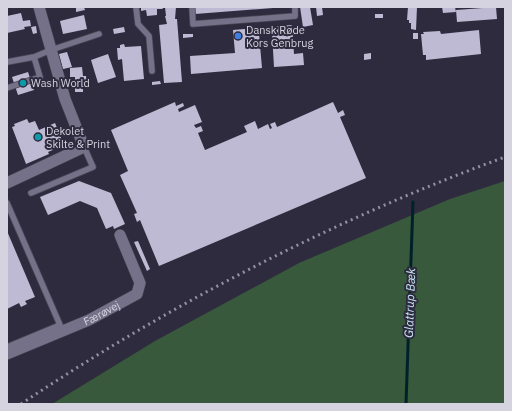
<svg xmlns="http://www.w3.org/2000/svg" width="512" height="411" font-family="'IBM Plex Sans',sans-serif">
<rect width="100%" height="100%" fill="#2f2b3f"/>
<path fill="#38593c" d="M505 181V404H52L155 341 299 263 450 199Z"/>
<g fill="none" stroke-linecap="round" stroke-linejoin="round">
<path stroke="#01212a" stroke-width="3" d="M406 404 413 202"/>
</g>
<path fill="#bebad3" d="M76 7H84L85 10 76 12Z
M141 7H162L163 9H157V15L147 16 146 10 141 11Z
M165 7H176L175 19H177L182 82 164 83 159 25 167 24 165 16H166Z
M195 7H273V8L195 14Z
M300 7H310L313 25 303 27Z
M316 7H322L323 15 317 16Z
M408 7H417L416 30 411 29V23H409V20H407Z
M442 7H455L456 12 443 13Z
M496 7 497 19 457 22 456 10Z
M21 13 23 21 30 20 31 26 24 27 25 29 7 33V16Z
M375 14H383V18H375Z
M84 15 87 29 63 34 60 21Z
M292 25 294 54 303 53 304 65 274 67 272 33 259 34 262 68 191 74 190 56 235 53 233 30Z
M36 26 37 33 33 34 31 27Z
M124 27 125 32 114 34 113 29Z
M479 30 481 54 426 60V55H423L421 34H424L423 32 440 31 441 34Z
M413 33H418V39H413Z
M183 34H193V37L183 38Z
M124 44 125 47 141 46 144 79 124 81 122 59 118 60 117 48H120V45Z
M67 52 72 67 63 69 59 54Z
M371 53V59L364 60V54Z
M108 54 116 77 98 83 91 60Z
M82 67 83 76H86L87 84H83V92H75V77H70V68Z
M28 72 34 90 18 95 12 77Z
M160 81 161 84 152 85V82Z
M175 102 176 106 183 103 184 106 178 109 179 112 195 105 202 122 194 125 196 128 201 126 203 131 198 133 205 150 247 132 244 126 255 121 258 129 268 124 270 129 272 128 270 124 275 122 277 127 333 102 338 113 343 110 345 115 340 117 366 178 159 266 140 220 137 222 134 214 137 213 120 175 128 171 111 130Z
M27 119 29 123 35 121 39 130 55 123 64 145 48 152 49 154 26 164 12 127 15 126 14 124Z
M79 181 111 193 125 224 114 229 113 226 106 229 97 208 80 201 48 215 40 197Z
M7 231 35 297 25 301 27 304 21 307 19 303 7 309Z
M138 241 150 269 147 271 134 242Z"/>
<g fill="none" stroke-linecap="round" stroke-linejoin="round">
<g stroke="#4c4959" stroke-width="7">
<path id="service" d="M136 7 138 24 149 36 152 71
M192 7 193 24 295 16V7
M7 62 34 57 51 50 99 34
M7 88 40 77 34 57
M31 193 93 167 84 147
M7 203 60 325 7 347"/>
</g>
<g stroke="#4c4959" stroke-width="12">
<g id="minor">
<path d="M7 183 84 147 65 99 39 7"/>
<path id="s1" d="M7 354 89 320 137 294 140 283 120 235"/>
</g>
</g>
<use href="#service" stroke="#757188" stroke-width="5.5"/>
<use href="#minor" stroke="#757188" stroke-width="11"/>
<path stroke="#9390a0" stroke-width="3" stroke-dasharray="2 4" stroke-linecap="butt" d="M21 404C172 303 335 219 505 157"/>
</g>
<circle fill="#3f7fe0" stroke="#2f2b3f" stroke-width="1.5" cx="238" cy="36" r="4"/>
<g fill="#0f9aa8" stroke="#2f2b3f" stroke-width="1.5">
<circle cx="23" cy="83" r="4"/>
<circle cx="38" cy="137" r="4"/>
</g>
<g text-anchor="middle" stroke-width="4" stroke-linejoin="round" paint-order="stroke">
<g font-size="11" fill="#d5d3e0" stroke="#2f2b3f" text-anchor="start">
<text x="246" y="34">Dansk Røde<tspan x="246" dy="13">Kors Genbrug</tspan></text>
<text x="31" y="87">Wash World</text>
<text x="46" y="135">Dekolet<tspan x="46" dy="13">Skilte &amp; Print</tspan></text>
</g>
<g font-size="11" fill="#d5d3e0" stroke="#2f2b3f">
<text dy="4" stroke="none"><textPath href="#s1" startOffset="103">Færøvej</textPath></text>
</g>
<g font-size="12" font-style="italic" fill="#c9ebf7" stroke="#2f2b3f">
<text transform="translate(410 303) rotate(-88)" y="4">Glattrup Bæk</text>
</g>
</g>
<rect width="512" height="411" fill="none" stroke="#d5d3e0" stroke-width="16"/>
</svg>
